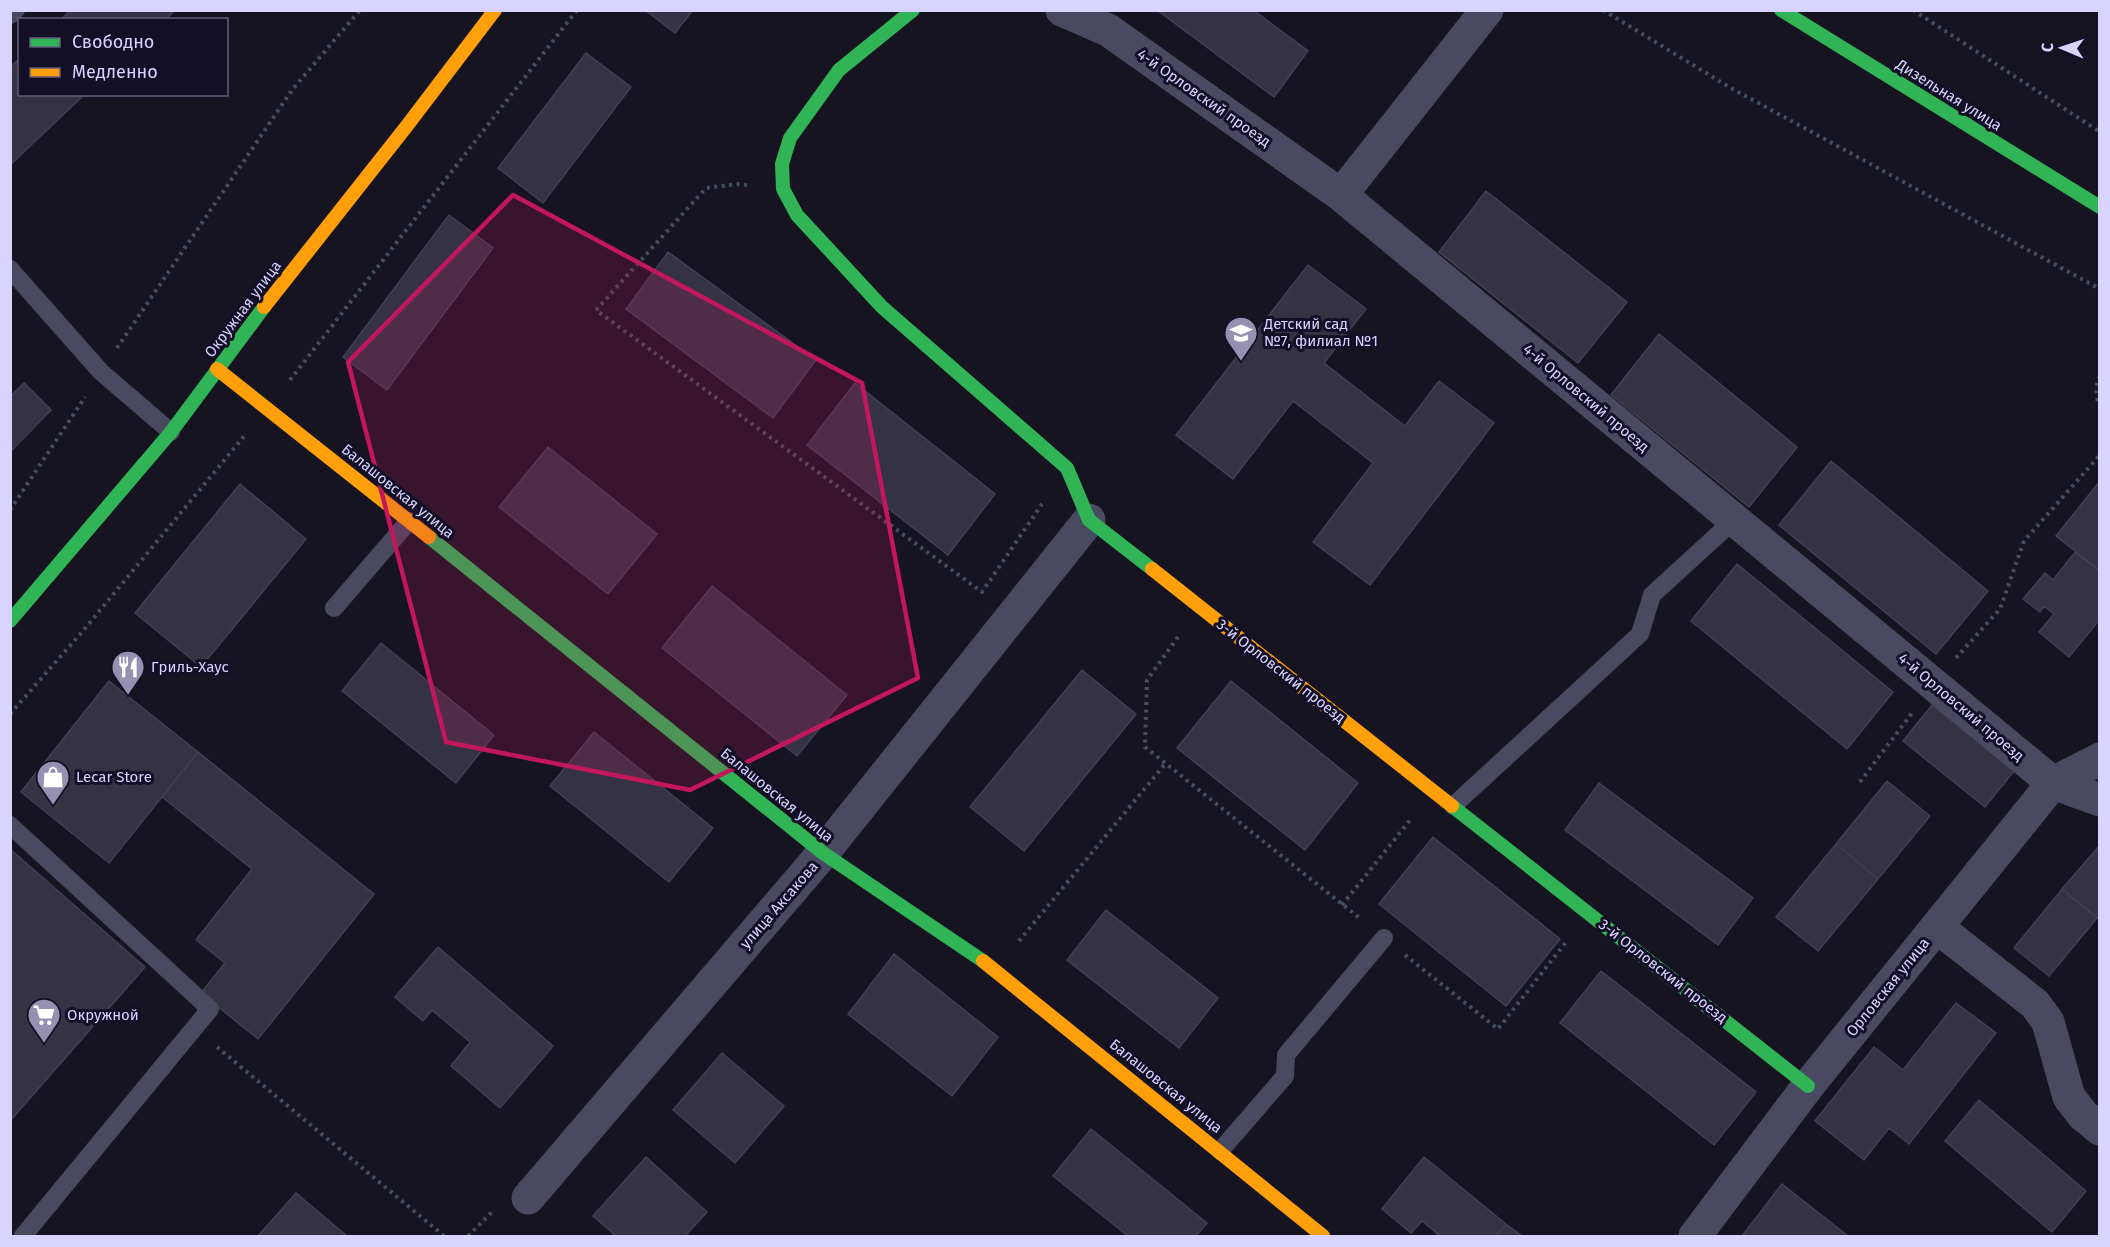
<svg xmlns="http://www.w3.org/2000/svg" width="2110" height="1247" font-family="'Fira Sans',sans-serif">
<rect width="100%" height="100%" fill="#161421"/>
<path fill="#343243" stroke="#433f54" stroke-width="1.5" d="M70 10H175L165 20H61Z
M645 10H693L675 33Z
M1157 10H1253L1308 51 1274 97Z
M586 53 631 87 543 203 498 168Z
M20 58V94H85L10 165V67Z
M1486 191 1627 302 1578 363 1439 252Z
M449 215 493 248 387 390 343 357Z
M668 252 816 360 773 418 626 309Z
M1308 265 1366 309 1324 363 1405 426 1439 381 1494 423 1370 585 1313 542 1373 463 1293 401 1233 479 1176 435Z
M1659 334 1797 447 1749 507 1611 395Z
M24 383 51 410 11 451 10 397Z
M855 383 995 494 948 555 807 445Z
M548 447 657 534 608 594 499 507Z
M1831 461 1988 591 1936 654 1779 525Z
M2100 481V571L2056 536Z
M240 484 306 539 201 667 135 613Z
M2075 552 2100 571V619L2069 657 2039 632 2054 614 2044 606 2040 612 2023 599 2045 573 2053 580Z
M1737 564 1893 692 1847 749 1691 621Z
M712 586 847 695 797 756 662 648Z
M381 643 494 735 456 783 342 691Z
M1082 670 1136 714 1024 851 970 807Z
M109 681 198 752 109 863 21 792Z
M1231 681 1358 783 1305 850 1177 748Z
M1932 705 2014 771 1985 807 1903 741Z
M594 732 713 828 669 882 550 786Z
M198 752 374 894 258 1039 201 993 225 963 196 940 252 869 162 797Z
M1887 781 1930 816 1878 879 1836 844Z
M1599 783 1753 898 1718 945 1565 830Z
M1433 837 1560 939 1506 1006 1379 904Z
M1836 844 1878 879 1818 951 1776 917Z
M2100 845V920L2062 889Z
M10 849 145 967 10 1121Z
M2062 889 2097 918 2049 976 2014 948Z
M1106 910 1218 998 1179 1048 1067 960Z
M438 947 553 1046 500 1108 451 1066 470 1042 432 1010 423 1021 395 997Z
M894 954 998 1037 952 1096 848 1014Z
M1601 971 1756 1092 1714 1145 1560 1023Z
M1956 1003 1996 1033 1909 1144 1889 1128 1864 1160 1815 1121 1874 1047 1903 1070Z
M722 1053 784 1106 735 1163 673 1110Z
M1979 1100 2086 1191 2052 1232 1945 1141Z
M1091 1129 1207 1223 1196 1236H1128L1053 1176Z
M646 1157 707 1212 685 1236H616L593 1216Z
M1424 1157 1506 1224 1496 1236H1440L1422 1221 1411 1233 1382 1209Z
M1782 1184 1848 1236H1742Z
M296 1193 347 1236H258Z
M1506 1224 1522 1236H1496Z"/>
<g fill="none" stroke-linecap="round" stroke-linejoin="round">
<path stroke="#44505f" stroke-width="4" stroke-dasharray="3 4.5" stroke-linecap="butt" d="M1603 10 1729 87 2100 289
M1913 10 2100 132
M747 185 738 184 706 188 596 310 982 592 1042 504
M117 348 292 90 360 10
M2100 376C2095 385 2095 397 2100 406
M290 380 577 10
M10 510 85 397
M1178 637 1147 680 1145 747 1362 920
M1956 658 2000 609 2024 541 2100 455
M10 714 82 632 246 434
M1860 782 1912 713
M1342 905 1411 819
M1019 941 1165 764
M1405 955 1498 1029 1566 942
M217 1047 444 1236
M468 1236 494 1210"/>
<path stroke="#4a4962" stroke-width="18" d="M10 15 16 10
M10 269 101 372 171 432
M334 608 409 521
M1453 806 1640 634 1652 595 1734 520
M10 825 210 1009 23 1236
M1220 1151 1285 1076 1286 1055 1384 938"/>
<path stroke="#4a4962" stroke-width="33" d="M1062 10 1108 30 1341 195 2053 783 2100 800
M1341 195 1487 10
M1937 927 2035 1004 2048 1022 2069 1097 2083 1115 2100 1129
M528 1198 823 853 1089 520
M1695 1236 1808 1086 2053 783 2100 759"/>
<path stroke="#30b455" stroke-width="14" d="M913 10 839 70 790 138 782 164 783 189 797 215 882 307 1067 468 1089 520 1152 569
M1781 10 2100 207
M429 537 823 853 983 961
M10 621 171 432 264 307
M1452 806 1808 1086"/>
<path stroke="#ff9f0a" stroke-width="14" d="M264 307 406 127 495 10
M217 369 429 537
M1152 569 1452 806
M983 961 1323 1236"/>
</g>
<path fill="#c2185b" fill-opacity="0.2" stroke="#c2185b" stroke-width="4.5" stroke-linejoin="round" d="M513 195 862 383 918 678 690 790 446 742 348 362Z"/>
<defs>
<g id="school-pin" transform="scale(1.725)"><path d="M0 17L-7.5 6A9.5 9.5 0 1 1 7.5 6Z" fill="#9591b1" stroke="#130f26"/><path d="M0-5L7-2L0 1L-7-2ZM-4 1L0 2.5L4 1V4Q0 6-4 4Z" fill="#fff"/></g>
<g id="restaurant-pin" transform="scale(1.725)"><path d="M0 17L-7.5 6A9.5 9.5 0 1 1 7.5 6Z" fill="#9591b1" stroke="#130f26"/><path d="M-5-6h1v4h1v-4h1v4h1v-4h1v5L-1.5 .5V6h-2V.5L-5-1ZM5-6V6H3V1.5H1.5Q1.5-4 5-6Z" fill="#fff"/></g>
<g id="shop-pin" transform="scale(1.725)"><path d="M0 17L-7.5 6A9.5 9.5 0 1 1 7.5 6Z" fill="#9591b1" stroke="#130f26"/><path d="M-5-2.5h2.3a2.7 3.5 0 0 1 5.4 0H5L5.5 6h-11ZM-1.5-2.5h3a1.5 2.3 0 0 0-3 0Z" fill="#fff"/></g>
<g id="supermarket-pin" transform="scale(1.725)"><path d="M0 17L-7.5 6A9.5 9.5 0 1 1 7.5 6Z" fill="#9591b1" stroke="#130f26"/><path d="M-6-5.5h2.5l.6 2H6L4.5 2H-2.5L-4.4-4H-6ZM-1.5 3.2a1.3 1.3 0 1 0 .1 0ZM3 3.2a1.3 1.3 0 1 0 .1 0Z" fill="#fff"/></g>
</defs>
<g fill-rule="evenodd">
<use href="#school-pin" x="1241" y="333"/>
<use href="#restaurant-pin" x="128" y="667"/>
<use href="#shop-pin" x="53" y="777"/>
<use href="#supermarket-pin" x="44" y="1015"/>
</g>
<g text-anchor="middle" stroke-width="6" stroke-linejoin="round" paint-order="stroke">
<g font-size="15" fill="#d9d4ff" stroke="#130f26">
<text transform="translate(1949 95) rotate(32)" y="5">Дизельная улица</text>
<text transform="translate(1204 98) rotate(35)" y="5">4-й Орловский проезд</text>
<text transform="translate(243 309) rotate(-53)" y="5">Окружная улица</text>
<text transform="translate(1586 398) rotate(40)" y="5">4-й Орловский проезд</text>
<text transform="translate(398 491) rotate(39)" y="5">Балашовская улица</text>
<text transform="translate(1281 671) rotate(38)" y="5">3-й Орловский проезд</text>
<text transform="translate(1961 707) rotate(40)" y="5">4-й Орловский проезд</text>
<text transform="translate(777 795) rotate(39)" y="5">Балашовская улица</text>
<text transform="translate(779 905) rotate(-49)" y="5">улица Аксакова</text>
<text transform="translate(1663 971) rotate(38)" y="5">3-й Орловский проезд</text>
<text transform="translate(1888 987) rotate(-51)" y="5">Орловская улица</text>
<text transform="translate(1166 1086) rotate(39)" y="5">Балашовская улица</text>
</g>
<g font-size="15" fill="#d9d4ff" stroke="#130f26" text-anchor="start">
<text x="1264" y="329">Детский сад<tspan x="1264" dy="17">№7, филиал №1</tspan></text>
<text x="151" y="672">Гриль-Хаус</text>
<text x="76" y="782">Lecar Store</text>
<text x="67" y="1020">Окружной</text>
</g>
</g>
<rect width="2110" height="1247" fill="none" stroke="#d9d4ff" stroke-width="24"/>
<rect x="18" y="18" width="210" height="78" fill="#130f26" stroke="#625e7d" stroke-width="1.5"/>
<rect x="30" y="38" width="30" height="9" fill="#30b455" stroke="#625e7d" stroke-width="1.5"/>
<text x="72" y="48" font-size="18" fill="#d9d4ff">Свободно</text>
<rect x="30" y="68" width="30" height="9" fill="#ff9f0a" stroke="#625e7d" stroke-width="1.5"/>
<text x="72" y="78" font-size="18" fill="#d9d4ff">Медленно</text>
<g transform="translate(2062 48) rotate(272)" stroke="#130f26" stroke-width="4.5" paint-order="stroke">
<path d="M0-4.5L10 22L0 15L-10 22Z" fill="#d9d4ff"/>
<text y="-9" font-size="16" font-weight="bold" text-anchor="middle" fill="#d9d4ff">С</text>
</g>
</svg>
